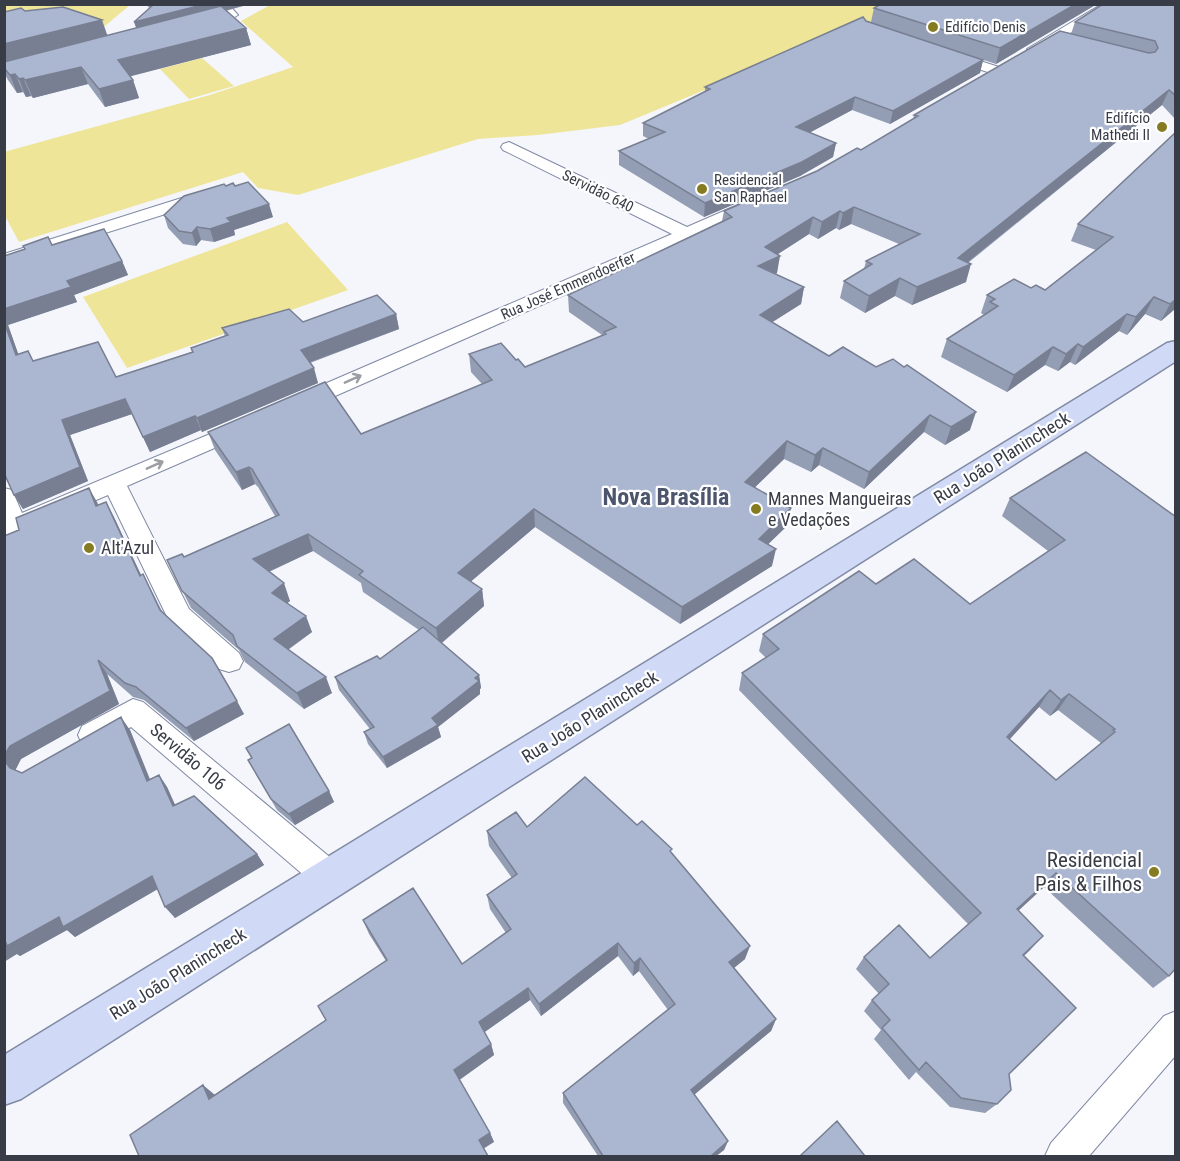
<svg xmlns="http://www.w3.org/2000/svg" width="1180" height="1161" font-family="'Roboto Condensed',sans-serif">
<rect width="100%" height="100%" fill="#f4f6fc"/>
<path fill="#eee598" d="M5 5H130L99 31 5 26Z
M270 5H911L620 125 538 135 478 139 298 195 258 188 243 172 19 242 5 216 4 152 210 95 293 67 241 21Z
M202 58 234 86 189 99 160 69Z
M287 222 348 290 127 368 83 297Z"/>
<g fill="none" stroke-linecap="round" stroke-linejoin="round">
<g stroke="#808aa3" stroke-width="2">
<path id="street" d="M214 4H228L238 15 231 19 226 18Z
M1102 4H1118L1039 52H1029L1027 49Z
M949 51 1002 68 1004 71 997 75 944 58 942 55 944 52Z
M509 142 687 227 747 201H759L762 205 759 209 308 408 300 410 292 408 289 403 292 398 672 234 503 150 501 147 503 144Z
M207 190 213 191 216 195 213 199 4 265V254Z
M241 421 249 423 252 428 249 433 127 486 189 609 239 653 243 661 239 669 229 672 219 669 170 623 108 495 4 539V488L12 490 22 513Z
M133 699 143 702 343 868 348 879 343 890 332 894 321 890 131 727 92 748 82 744 78 735 82 726Z
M1176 1011V1055L1089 1156H1045L1051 1143 1164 1016Z"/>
</g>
<g stroke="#808aa3" stroke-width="3">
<path id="secondary" d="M1176 341V361L21 1099 4 1105V1055L1167 343Z"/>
</g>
<use href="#street" fill="#fff" fill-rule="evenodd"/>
<use href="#secondary" fill="#d0daf7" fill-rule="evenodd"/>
</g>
<path fill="#939db3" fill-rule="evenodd" d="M146 4H250L226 11 246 28 251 45 130 76 133 80 139 98 105 107 88 84 33 98 31 96 26 97 23 92 17 93 8 80 4 73V12L25 11 108 35 136 28 150 9Z
M1097 4 996 64 910 36 983 60 980 73 890 124 852 110 809 133 836 143 833 157 800 176 704 217 619 165V151L649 139 643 136V123L705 92V87L866 21 871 22 874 8Z
M1176 4V120L1162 105 968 263 966 282 912 305 895 296 865 313 840 298 844 281 864 269 866 261 899 244 851 224 839 230 836 228 818 239 809 234 778 254 777 273 775 274 804 287 801 304 772 322 829 356 970 430 945 445 924 432 864 489 819 465 811 472 784 459 755 487 788 525 768 544 772 566 680 624 535 527 471 581 482 589 484 606 442 643 479 675 481 688 480 689V694L438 727 441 737 387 768 368 744 364 732 370 729 339 690 335 677 380 659 419 630 363 592 361 583 313 551 269 572 290 601 287 603 312 632 288 650 332 693 304 709 245 662 239 650 191 608 167 560 184 557 275 516 258 487 255 484 242 490 215 450 208 432 361 434 482 384 471 372 469 354 516 360 525 367 602 335 569 312 568 295 722 221 724 211 817 171 861 150 913 119 914 115 1071 34 1075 22Z
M1176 132V308L1161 321 1145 314 1127 335 1119 331 1075 365 1070 362 1058 371 1045 365 1007 392 941 357 947 339 984 315 981 313 987 295 1031 288 1045 290 1096 250 1071 241 1078 224Z
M226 186H235L273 217 234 230 235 235 214 242 201 240 196 246 183 244 168 228 164 215Z
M52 245 122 261 128 275 74 295 77 302 8 325 18 354 34 361 116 377 192 352 191 348 225 336 222 328 396 314 399 329 310 363 318 383 202 432 201 430 150 452 132 414 70 435 88 481 23 509 14 495 7 479 4 256Z
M1086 452 1169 976 1153 988 1044 887 1018 911 1031 949 1024 956 1009 1074 997 1104 985 1113 950 1107 916 1072 909 1080 874 1039 881 1030 864 1011 872 1000 879 994 856 969 864 957 930 958 968 924 739 690 742 673 766 658 759 651 763 634 876 584 970 604 1048 551 1002 516 1010 498ZM1039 707 1050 716 1058 710 1101 743 1056 780 1010 739Z
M97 502 98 505 106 502 141 575 143 574 162 611 244 714 194 741 144 700 133 697 107 674 119 704 21 759 15 770 22 773 130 730 150 779 159 775 167 787 175 805 257 854 264 865 175 918 158 889 75 937 67 930 20 956 17 954 4 536Z
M252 758 329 791 334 802 295 825 277 810 248 760Z
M637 825 672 853 745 959 734 968 776 1019 771 1031 694 1094 728 1141 724 1150 716 1156H598L563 1103V1093L668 1010 639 971 633 976 618 956 541 1016 530 1000 484 1032 491 1044 494 1055 459 1080 490 1133 494 1142 214 1095 326 1020 386 961 369 934 363 920 462 964 506 933 490 909 487 895 512 878 489 846 487 831 527 827Z"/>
<path fill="#787f92" d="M206 4H250L138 33 134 22Z
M1076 4H1097L996 64 1000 48Z
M102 20 109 40 4 68V44Z
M246 28 251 45 124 78 118 60Z
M983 60 980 73 890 124 893 111Z
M81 67 88 84 33 98 25 80Z
M15 74 23 92 17 93 10 75Z
M23 78 31 96 26 97 19 79Z
M133 80 139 98 105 107 99 89Z
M1169 90 1162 105 959 269 971 264 966 282 912 305 917 287 958 258Z
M855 97 852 110 794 141 796 127Z
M836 143 833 157 800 176 704 217 705 203Z
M269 204 273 217 234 230 235 235 214 242 210 229 227 218Z
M854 207 851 224 839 230 843 213Z
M840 211 836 228 818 239 822 222Z
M813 217 809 234 764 263 780 256 777 273 755 283 758 266 765 247Z
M197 227 201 240 196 246 192 233Z
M122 261 128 275 74 295 77 302 8 325 24 370 16 355 4 322V309L67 281Z
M900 278 895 296 865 313 869 296Z
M804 287 801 304 757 332 760 315Z
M1154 297 1145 314 1127 335 1136 317Z
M1176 299V308L1161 321 1170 304Z
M396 314 399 329 305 364 301 350Z
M1127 314 1119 331 1075 365 1083 347Z
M1078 344 1070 362 1058 371 1066 354Z
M1053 347 1045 365 1007 392 1014 375Z
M314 368 318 383 202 432 197 418Z
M125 399 132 414 70 435 88 481 23 509 14 495 62 420Z
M976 412 970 430 945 445 951 427Z
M930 415 924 432 864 489 869 472Z
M195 416 201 430 150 452 143 437Z
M787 441 784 459 742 500 745 482Z
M823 448 819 465 811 472 815 455Z
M249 467 255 484 242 490 236 472Z
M89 488 97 502 104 520 96 506Z
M106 502 114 517 148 590 140 576Z
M791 508 788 525 756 556 759 539Z
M534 509 535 527 461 590 458 573Z
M308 534 313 551 259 576 253 559Z
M776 549 772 566 680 624 682 607Z
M284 583 290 601 279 610 272 593Z
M482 589 484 606 439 645 436 628Z
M306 616 312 632 280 655 274 639Z
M98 660 107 674 119 704 21 759 15 771 10 768 4 760V756L10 746Z
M479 675 481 688 480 689V694L438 727 441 737 387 768 383 757 432 718Z
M326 677 332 693 304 709 297 693Z
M1050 690 1039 707 997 753 1007 737Z
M1069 694 1058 710 1050 716 1061 700Z
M237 701 244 714 194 741 186 728Z
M121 717 130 730 155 793 147 781Z
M159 775 167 787 181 818 173 806Z
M329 791 334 802 295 825 289 814Z
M257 854 264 865 175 918 165 907Z
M1056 873 1044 887 1005 923 1017 909Z
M152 876 161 887 75 937 67 930 20 956 17 954 4 962V944L59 917Z
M1043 936 1031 949 1011 967 1023 955Z
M618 943V956L541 1016 539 1004Z
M750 946 745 959 725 975 729 962Z
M640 958 639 971 633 976 634 963Z
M528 988 530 1000 482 1034 479 1022Z
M776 1019 771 1031 688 1100 691 1090Z
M491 1044 494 1055 458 1081 454 1070Z
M203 1085 215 1095 209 1099Z
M490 1133 494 1142 483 1149 479 1140Z
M728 1141 724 1150 716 1156H711Z"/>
<path fill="#abb6d0" stroke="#787f92" stroke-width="1.5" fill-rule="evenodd" d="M153 4H206L134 22 153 5Z
M881 4H1076L1000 48 874 8Z
M1103 4H1176V96L1169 90 958 258 971 264 917 287 900 278 869 296 844 281 872 264 866 261 920 234 854 207 843 213 840 211 822 222 813 217 765 247 780 256 758 266 804 287 760 315 829 356 843 347 876 367 893 359 904 367 907 365 976 412 951 427 930 415 869 472 823 448 815 455 787 441 745 482 791 508 759 539 776 549 682 607 534 509 458 573 482 589 436 628 359 575 363 571 308 534 253 559 284 583 272 593 306 616 274 639 326 677 297 693 237 646 233 635 182 591 167 560 182 554 184 557 279 515 252 469 249 467 236 472 208 432 325 382 361 434 492 380 469 354 501 343 516 360 518 359 525 367 606 334 604 332 616 327 568 295 732 217 724 211 817 171 857 148 861 150 918 116 914 115 1060 31 1149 53 1155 52 1158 48 1155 41 1075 22Z
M221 6 246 28 118 60 133 80 99 89 81 67 25 80 23 78 19 79 15 74 10 75 4 68V62Z
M63 7 102 20 4 44V12L21 8 25 11Z
M863 17 866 21 983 60 893 111 855 97 796 127 836 143 802 162 705 203 619 151 665 132 643 123 710 89 705 87Z
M1176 132V299L1170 304 1154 297 1136 317 1127 314 1083 347 1078 344 1066 354 1053 347 1014 375 947 339 998 306 990 302 995 299 987 295 1014 279 1031 288 1036 285 1045 290 1113 237 1078 224Z
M248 182 269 204 227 218 231 222 210 229 197 227 192 233 179 231 164 215 184 196 224 184 226 186 233 183 235 186Z
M104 229 122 261 67 281 71 287 4 309V256L25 249 23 246 48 237 52 245Z
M377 295 396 314 301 350 314 368 197 418 195 416 143 437 125 399 62 420 80 467 14 495 4 473V322L16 355 28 351 33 361 98 342 116 377 193 352 191 348 228 335 222 328 289 309 303 322Z
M1086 452 1176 517V968L1169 976 1056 873 1017 909 1043 936 1023 955 1076 1008 1009 1074 1011 1090 997 1104 961 1098 926 1062 919 1070 882 1028 890 1020 872 1000 889 984 864 957 899 925 930 958 981 913 742 673 779 649 763 634 859 571 876 584 914 559 970 604 1065 540 1010 498ZM1050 690 1061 700 1069 694 1115 729 1113 730 1115 732 1056 780 1007 737Z
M89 488 96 506 106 502 140 576 143 574 160 610 212 658 237 701 186 728 136 687 125 683 98 660 110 691 10 746 4 756V536L19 530 16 518Z
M423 627 479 675 475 678 479 681 432 718 438 725 383 757 364 732 374 727 335 677 377 656 380 659Z
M121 717 147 781 159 775 173 806 194 796 257 854 165 907 152 876 63 927 59 917 7 946 6 943 4 944V760L10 768 22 773Z
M289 724 329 791 289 814 271 799 248 760 252 758 246 748Z
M585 777 637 825 642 821 672 849 670 851 750 946 729 962 776 1019 691 1090 728 1141 711 1156H603L563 1093 675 1004 640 958 634 963 618 943 539 1004 528 988 479 1022 491 1044 454 1070 490 1133 479 1140 488 1156H139L130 1135 203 1085 209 1099 326 1020 318 1006 387 960 363 920 413 888 462 964 511 929 487 895 517 874 487 831 516 812 527 827Z
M837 1121 865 1156H800Z"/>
<defs><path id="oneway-shaft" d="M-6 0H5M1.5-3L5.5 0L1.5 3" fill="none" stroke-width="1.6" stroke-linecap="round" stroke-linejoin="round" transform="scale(1.5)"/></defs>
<g stroke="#9c9ea3">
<use href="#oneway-shaft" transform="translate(353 379) rotate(-24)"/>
<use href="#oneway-shaft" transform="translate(155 465) rotate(-24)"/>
</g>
<g fill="#857b20" stroke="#fff" stroke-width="2">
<circle cx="933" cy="27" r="6"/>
<circle cx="1162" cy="127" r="6"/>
<circle cx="702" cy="189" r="6"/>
<circle cx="756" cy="509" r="6"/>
<circle cx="89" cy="548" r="6"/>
<circle cx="1154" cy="872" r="6"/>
</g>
<g text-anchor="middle" stroke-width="4.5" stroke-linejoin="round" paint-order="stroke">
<g font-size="15" fill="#383c47" stroke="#fff" text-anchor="start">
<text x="945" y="32">Edifício Denis</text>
<text x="1150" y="123" text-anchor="end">Edifício<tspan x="1150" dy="17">Mathedi II</tspan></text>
<text x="714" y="185">Residencial<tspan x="714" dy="17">San Raphael</tspan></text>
</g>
<g font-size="15" fill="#383c47" stroke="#fff">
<text transform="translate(598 191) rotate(26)" y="5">Servidão 640</text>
<text transform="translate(568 286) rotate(-24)" y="5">Rua José Emmendoerfer</text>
</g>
<g font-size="18" fill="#383c47" stroke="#fff">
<text transform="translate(1002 458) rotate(-32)" y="6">Rua João Planincheck</text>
<text transform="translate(590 717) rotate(-32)" y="6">Rua João Planincheck</text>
<text transform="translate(188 757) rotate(40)" y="6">Servidão 106</text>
<text transform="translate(178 974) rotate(-32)" y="6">Rua João Planincheck</text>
</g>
<g font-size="18" fill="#383c47" stroke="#fff" text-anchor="start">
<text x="768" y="505">Mannes Mangueiras<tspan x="768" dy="21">e Vedações</tspan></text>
<text x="101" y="554">Alt'Azul</text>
</g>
<g font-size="21" fill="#383c47" stroke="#fff" text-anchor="end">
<text x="1142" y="867">Residencial<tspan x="1142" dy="24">Pais &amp; Filhos</tspan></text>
</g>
<g font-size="24" font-weight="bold" fill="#4c556c" stroke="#fff">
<text x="666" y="505">Nova Brasília</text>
</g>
</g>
<rect width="1180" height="1161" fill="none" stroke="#383c47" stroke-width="12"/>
</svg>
